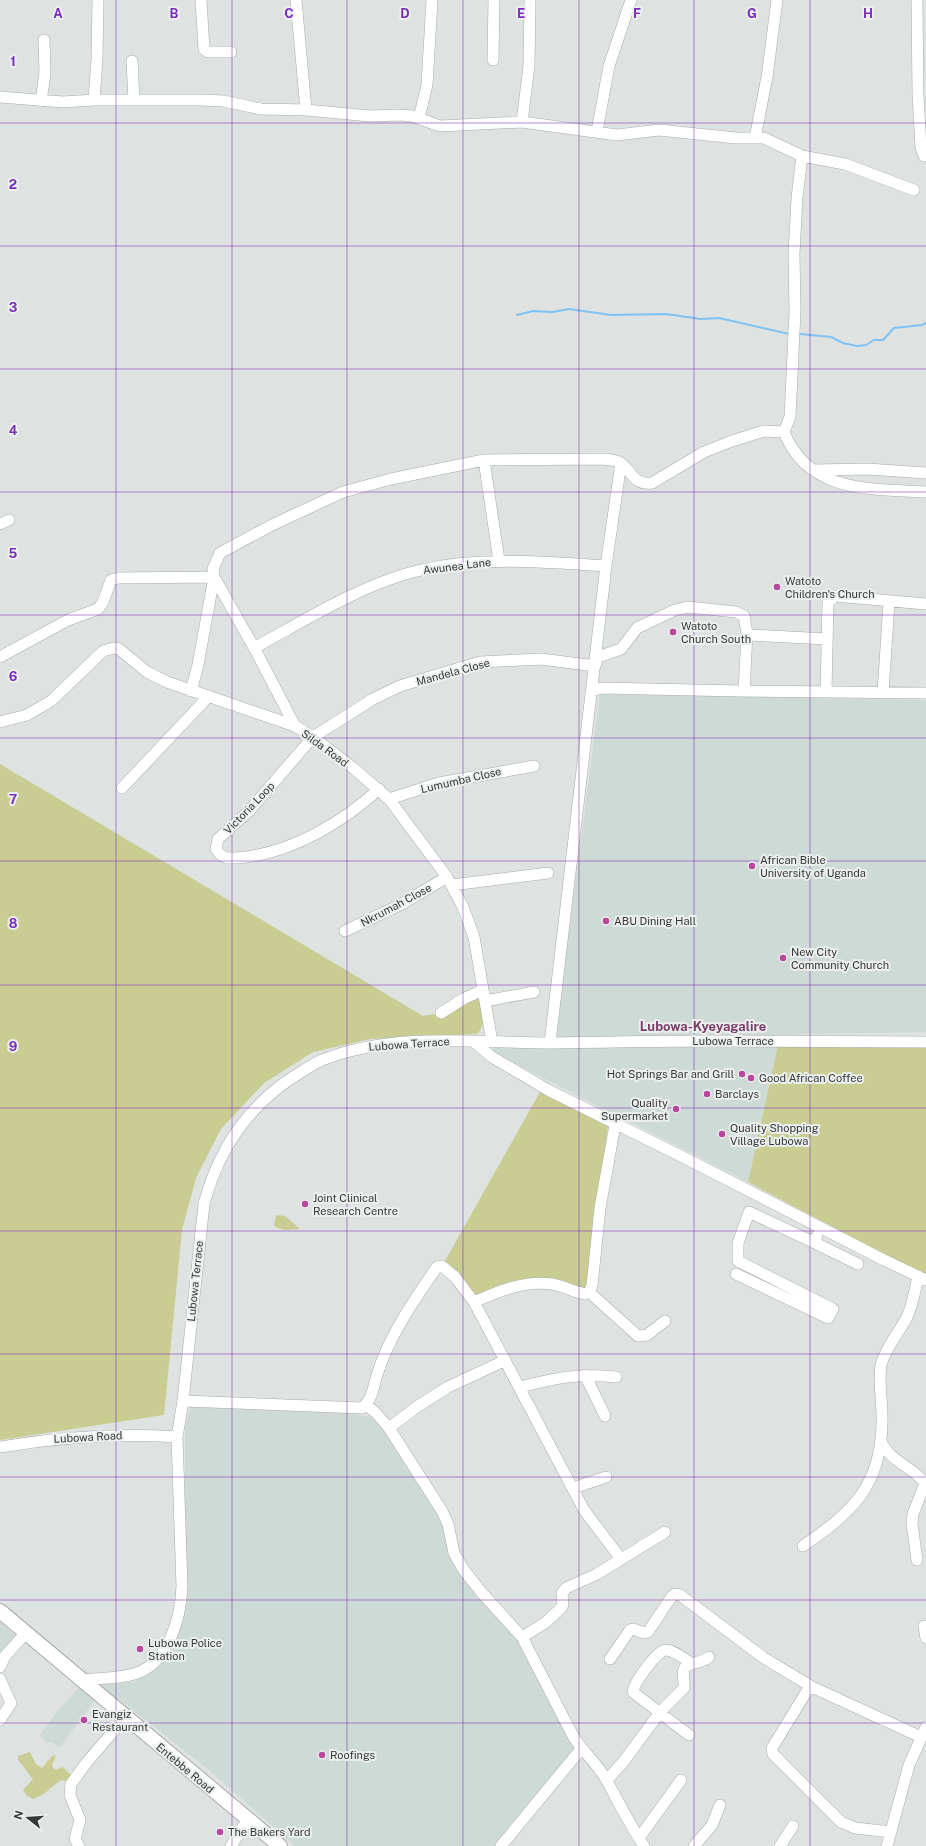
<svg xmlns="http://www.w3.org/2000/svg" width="926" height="1846" font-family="'Public Sans',sans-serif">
<rect width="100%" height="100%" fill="#dee2e1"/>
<path fill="#cddad6" d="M600 694 926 700V1032L555 1039Z
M778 1045 748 1182 498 1055 492 1051V1049L496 1047H747Z
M191 1404 254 1406 345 1413 371 1417 379 1423 441 1518 476 1594 519 1642 575 1749 494 1846H295L209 1770 97 1682 116 1684 136 1681 160 1665 172 1649 180 1628 185 1584V1427Z
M0 1622 18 1638 0 1658Z
M80 1686 95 1700 59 1748 52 1742 47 1743 40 1735 55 1714Z"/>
<path fill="#cacd92" d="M0 764 423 1016 434 1014 441 1017 480 994C481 1008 488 1024 477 1034L370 1039 313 1052 264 1083 221 1129 196 1178 182 1230 164 1415 0 1440Z
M778 1045 926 1046V1276L748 1182Z
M540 1092 608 1125 587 1288 571 1286 547 1278 499 1285 477 1296 445 1261Z
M279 1215 285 1216 300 1229 285 1230 275 1227 274 1224 276 1216Z
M30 1752 36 1764 42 1768 52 1756 56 1755 52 1766 55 1770 63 1767 71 1775 69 1782 61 1780C49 1788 47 1794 33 1799L26 1795 23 1790 33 1779C27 1773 24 1766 18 1760V1756Z"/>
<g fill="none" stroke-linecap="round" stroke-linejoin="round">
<path stroke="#81c2f1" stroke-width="2" d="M517 315 533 311 552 312 569 309 611 315 666 314 701 319 719 318 789 334
M800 334 831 337 843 343 857 346 866 345 874 340H883L894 328 922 325 926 323"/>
<g stroke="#a8acab" stroke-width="12">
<path id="minor" d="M201 0 204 49 208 52H231
M296 0 306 110
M917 0 918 95 921 147 924 156
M493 60 494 0
M132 61 134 100
M0 97 63 102 94 100H201L223 101 261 109 306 110 370 116 400 115 412 116 440 126 522 122 617 135 659 130 736 138H764L802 156 845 164 914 190
M94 100 97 59 98 0
M41 101 45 73 44 40
M419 118 427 85 432 0
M522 122 529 66 530 0
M597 131 609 66 631 0
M755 138 767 77 777 0
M784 432C808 493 871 489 926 492
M484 460 499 561
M814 470 867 469 926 473
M0 524 9 520
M254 648C305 620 364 583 421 570 482 556 545 562 606 566
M0 657 68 620 98 609 103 602 111 580 118 578 214 577 198 665 191 691
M592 691 601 688 740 691 926 693
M744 691 747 633
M826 692 828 602 835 596 926 604
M883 693 889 602
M0 722 27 715 51 701 103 651 114 648 119 649 147 672 167 682 295 726 313 737 352 767 389 799 447 877 463 907 474 937 492 1042
M295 726 257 653 214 577 213 569 220 553 272 525 343 492 391 479 484 460 604 459C609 460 615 460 619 462 634 471 631 485 652 483L704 452 732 441 764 431 784 432 790 417 795 311 794 254 797 198 802 156
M122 788 209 696
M379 789C343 822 294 851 246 857 233 858 223 861 216 849L218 839 249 811 313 737 373 699 400 686 480 662 541 659 595 666 598 657 621 649 637 628 675 610 688 607 736 612 744 616 747 633 750 635 827 639
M389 799 439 783 534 766
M452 885 548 873
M345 931 402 904 447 877
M485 1001 534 992
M441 1013 463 999 483 990
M474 1042 492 1057 548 1090 681 1156 884 1260 926 1280
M550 1043 606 566 621 463
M817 1236 813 1242 858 1264
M736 1274 828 1318 833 1309 738 1261V1243L749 1212 813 1242
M589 1292 638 1336 647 1335 665 1321
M474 1302C499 1291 525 1280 552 1284 563 1286 574 1292 585 1294L589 1292 592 1286 600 1208 615 1125
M585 1375 605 1416
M520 1387C556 1378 578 1373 616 1377
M183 1401 362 1408C373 1399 373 1387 377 1375 389 1336 414 1300 437 1267L442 1266 455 1277 474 1302 584 1510 621 1559
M366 1405 375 1412 389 1428 442 1511 448 1524 454 1553 463 1569 482 1593 522 1637 573 1736C583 1752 598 1764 607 1781 619 1803 630 1825 644 1846
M389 1428 418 1406 448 1387 504 1361
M881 1441C889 1461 913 1467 925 1483L913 1514 912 1524 917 1560
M0 1447C60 1437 116 1433 177 1437
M573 1488 606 1477
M803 1546C852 1512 881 1487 882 1423 883 1404 878 1384 881 1365 885 1348 899 1333 907 1317 913 1304 915 1290 918 1276
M924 1626 926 1638
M522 1637 545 1623 562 1607 563 1604 562 1593 566 1588 597 1574 665 1532
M610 1659 630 1630 633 1629 644 1633 648 1632 672 1596 675 1594 680 1595 764 1658 812 1687 921 1737
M0 1667 5 1656 26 1633
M0 1679 11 1703 0 1720
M81 1680C99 1678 120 1679 137 1673 169 1662 181 1616 182 1586L177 1437 183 1401 204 1204C219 1147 251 1102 301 1072 308 1068 315 1063 322 1060 395 1031 476 1043 553 1043 606 1042 660 1041 713 1041 784 1041 855 1042 926 1042
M810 1686 772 1748 773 1754 841 1822 855 1828 891 1832
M689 1735 634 1693 633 1691C635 1682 657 1650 666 1650 674 1650 684 1659 691 1663
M607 1780 624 1761 660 1712 684 1688C685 1682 682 1675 684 1669 687 1662 701 1664 709 1657
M639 1838 681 1780
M79 1846 75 1839 80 1820 70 1795 71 1784 87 1762 125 1718
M231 1846 248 1819
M501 1846 581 1749
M694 1846 712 1825 720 1805
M780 1846 793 1826
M887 1846 909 1765 926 1727"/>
</g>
<g stroke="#a8acab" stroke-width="16">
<path id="major" d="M0 1611 280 1846"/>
</g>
<use href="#minor" stroke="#fff" stroke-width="11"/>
<use href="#major" stroke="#fff" stroke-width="14"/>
</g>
<path fill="none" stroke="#7b2cbf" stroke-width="1" stroke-opacity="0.55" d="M116 0V1846M232 0V1846M347 0V1846M463 0V1846M579 0V1846M694 0V1846M810 0V1846M0 123H926M0 246H926M0 369H926M0 492H926M0 615H926M0 738H926M0 861H926M0 985H926M0 1108H926M0 1231H926M0 1354H926M0 1477H926M0 1600H926M0 1723H926"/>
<g fill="#ba469e" stroke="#ebefee" stroke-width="1.5">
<circle cx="777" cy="587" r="4"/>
<circle cx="673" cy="632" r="4"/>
<circle cx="752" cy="866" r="4"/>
<circle cx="606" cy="921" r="4"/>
<circle cx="783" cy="958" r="4"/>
<circle cx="742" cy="1074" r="4"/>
<circle cx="751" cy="1078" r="4"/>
<circle cx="707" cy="1094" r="4"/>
<circle cx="676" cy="1109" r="4"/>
<circle cx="722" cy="1134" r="4"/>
<circle cx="305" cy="1204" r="4"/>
<circle cx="140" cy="1649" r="4"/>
<circle cx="84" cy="1720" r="4"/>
<circle cx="322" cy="1755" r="4"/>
<circle cx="220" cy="1832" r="4"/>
</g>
<g text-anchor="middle" stroke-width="4" stroke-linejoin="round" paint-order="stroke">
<g font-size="11" fill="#373938" stroke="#ebefee">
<text transform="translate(457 566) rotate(-7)" y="4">Awunea Lane</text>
<text transform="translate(453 672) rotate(-15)" y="4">Mandela Close</text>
<text transform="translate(325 748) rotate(36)" y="4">Silda Road</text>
<text transform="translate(461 780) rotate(-13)" y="4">Lumumba Close</text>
<text transform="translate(249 808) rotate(-46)" y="4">Victoria Loop</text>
<text transform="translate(396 905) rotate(-28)" y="4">Nkrumah Close</text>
<text x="733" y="1045">Lubowa Terrace</text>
<text transform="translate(409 1044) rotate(-4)" y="4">Lubowa Terrace</text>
<text transform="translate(195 1281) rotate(-84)" y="4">Lubowa Terrace</text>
<text transform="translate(88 1437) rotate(-3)" y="4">Lubowa Road</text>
<text transform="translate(185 1768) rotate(40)" y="4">Entebbe Road</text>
</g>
<g font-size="11" fill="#373938" stroke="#ebefee" text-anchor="start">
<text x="785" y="585">Watoto<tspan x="785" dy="13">Children's Church</tspan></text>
<text x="681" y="630">Watoto<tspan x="681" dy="13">Church South</tspan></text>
<text x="760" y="864">African Bible<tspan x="760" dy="13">University of Uganda</tspan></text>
<text x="614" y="925">ABU Dining Hall</text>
<text x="791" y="956">New City<tspan x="791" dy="13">Community Church</tspan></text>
<text x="734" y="1078" text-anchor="end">Hot Springs Bar and Grill</text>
<text x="759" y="1082">Good African Coffee</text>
<text x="715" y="1098">Barclays</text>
<text x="668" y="1107" text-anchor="end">Quality<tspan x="668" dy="13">Supermarket</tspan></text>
<text x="730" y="1132">Quality Shopping<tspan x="730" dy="13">Village Lubowa</tspan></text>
<text x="313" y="1202">Joint Clinical<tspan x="313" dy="13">Research Centre</tspan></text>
<text x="148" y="1647">Lubowa Police<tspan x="148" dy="13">Station</tspan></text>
<text x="92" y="1718">Evangiz<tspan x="92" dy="13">Restaurant</tspan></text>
<text x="330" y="1759">Roofings</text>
<text x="228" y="1836">The Bakers Yard</text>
</g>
<g font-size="13" font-weight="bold" fill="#7a3f6a" stroke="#ebefee">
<text x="703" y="1031">Lubowa-Kyeyagalire</text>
</g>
</g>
<g font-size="13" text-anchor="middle" font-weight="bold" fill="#7b2cbf" stroke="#ebefee" stroke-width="4" stroke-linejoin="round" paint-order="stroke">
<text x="58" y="18">A</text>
<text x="174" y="18">B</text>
<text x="289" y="18">C</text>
<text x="405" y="18">D</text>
<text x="521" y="18">E</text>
<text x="637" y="18">F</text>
<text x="752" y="18">G</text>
<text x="868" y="18">H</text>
<text x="13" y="66">1</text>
<text x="13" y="189">2</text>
<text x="13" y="312">3</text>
<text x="13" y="435">4</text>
<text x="13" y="558">5</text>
<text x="13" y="681">6</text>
<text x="13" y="804">7</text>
<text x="13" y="928">8</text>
<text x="13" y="1051">9</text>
</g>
<g transform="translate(28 1818) rotate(287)" stroke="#ebefee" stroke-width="3" paint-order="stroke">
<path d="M0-3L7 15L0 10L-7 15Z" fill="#373938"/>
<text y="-6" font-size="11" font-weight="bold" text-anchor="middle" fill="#373938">N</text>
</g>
</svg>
